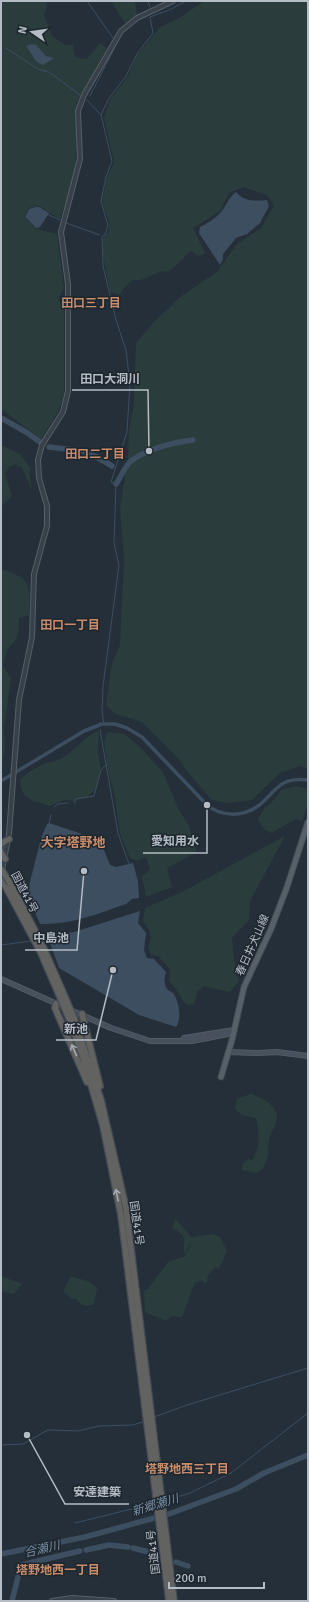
<svg xmlns="http://www.w3.org/2000/svg" width="309" height="1602" font-family="Signika,'Noto Sans JP',sans-serif">
<rect width="100%" height="100%" fill="#252f39"/>
<path fill="#2a3d3c" d="M1 1H46L47 6 44 16 53 37 66 45H73L75 57 87 59 100 43 107 48 77 102C74 121 78 141 76 161 75 180 66 200 60 219L39 206 28 208 24 217 36 229 57 234 64 288 58 300 64 305V392C61 411 52 423 41 439L1 409Z
M111 1H135L137 15 125 23Z
M204 1H308V769L300 766 280 773 252 800 228 803 212 800 190 775 178 758 142 722 116 714 106 706 112 663 120 645 124 559 120 509 128 456 129 429 134 405 136 343 155 321 180 297 217 272 237 244 261 228 274 206 267 195 243 187 229 193 220 211 193 228 205 253 198 256 191 251 170 271 159 272 141 280H133L122 290 120 295 110 292 103 255V239L109 231V221L102 201 107 177 114 162 104 118 110 100 128 76 137 56 159 28 181 17Z
M1 445 20 454 31 469 29 472 32 490 22 468 16 464 9 467 5 474 12 496 1 506Z
M1 569C33 579 29 584 29 615L19 618V630L16 640 7 650 3 666 11 678 4 727 5 750 1 767Z
M99 731 98 753 101 768 96 789 87 797 74 801 64 800 50 806C33 800 21 801 20 780 27 772 40 765 50 762 53 761 56 761 59 760 74 752 83 737 99 731Z
M108 732 124 734 139 746 163 772 178 808 189 826 197 852 167 868 172 887 146 897 142 876 150 870 146 857 137 861 130 858 120 834 115 797 108 770 104 741Z
M296 786 308 789V804L302 821 296 819 271 833 265 830 258 820C264 804 275 803 281 790Z
M285 836 250 901 249 920 232 938 234 960 239 981 230 992 203 986 198 991 194 1004 187 1005C180 998 177 989 169 981L170 969 158 956 151 955 148 948 151 938 149 930 143 921 145 908 182 892Z
M250 1094C262 1097 282 1107 276 1123 274 1129 270 1134 269 1140 267 1155 270 1164 257 1173L242 1170 243 1164 248 1159 252 1160C261 1146 259 1133 256 1118L242 1115 235 1109 237 1099Z
M175 1220H177L191 1237 213 1234 220 1237 227 1251 219 1269 215 1268 208 1275 207 1282 204 1283 202 1280 195 1283 182 1317 172 1316 166 1321 145 1312 144 1291 148 1289 168 1262 185 1256 191 1244H190L185 1254C180 1241 192 1238 172 1228Z
M1 1276 22 1284 14 1294 1 1291Z
M71 1276C80 1280 90 1279 97 1288L94 1304C85 1307 82 1306 76 1299H72L63 1291Z"/>
<path fill="#3c4e60" d="M32 44 36 45 46 56 54 58 43 65C33 62 32 53 26 46Z
M236 192C244 202 255 201 267 200L269 206 260 223 247 234 236 238 223 254V259L220 265 199 233 200 227C208 223 215 219 221 212 227 205 228 198 236 192Z
M36 207H39L49 213 40 227 36 228 25 217 29 209Z
M49 823 100 840 110 865 116 867 133 863 138 881 139 898 132 899 126 904C97 914 71 925 40 924L27 894 41 838 47 824Z
M140 911 138 923 146 933 144 950 147 958 154 959 166 972C165 976 164 980 165 984 166 990 169 990 173 993 179 1001 182 1019 176 1027L139 1015 59 968 49 940 48 936 74 932Z"/>
<g fill="none" stroke-linecap="round" stroke-linejoin="round">
<path stroke="#3c4e60" stroke-width="1" d="M87 1 113 38
M148 1 150 7
M6 48 38 69 49 72 80 95
M90 96 117 43
M87 100 101 115
M47 214 60 220
M66 223 100 235
M104 724 102 712 103 686 119 565 114 543 116 484 111 482 127 432 130 384 126 350 116 320 103 266 102 237 105 235 108 225 101 201 106 177 112 161 101 115 108 100 126 76 137 54 153 33 150 17 169 10 186 1
M100 730 118 833 129 864
M75 803V799L94 796 101 770 107 764
M54 807 58 804 68 803
M49 823 51 815
M43 940H49
M1 945 32 941
M154 1417 187 1405 308 1368
M1 1445 23 1444 48 1430 78 1431 99 1426 133 1425 145 1421
M174 1498 190 1493 231 1473 308 1413
M75 1523 144 1506"/>
<path stroke="#3c4e60" stroke-width="3.5" d="M1 781 84 731 102 724H115L127 728 142 737 207 805C221 817 243 817 258 806 268 799 274 788 284 783 291 779 300 779 308 780"/>
<path stroke="#3c4e60" stroke-width="5.5" d="M1 418 26 432 40 442
M49 447 82 451 93 455 112 466
M116 484C120 478 124 469 129 463 142 450 175 442 193 440
M133 1548 156 1554
M86 1550 109 1545 128 1547
M1 1554 85 1537 169 1514 236 1489 264 1473 308 1455
M176 1562 188 1566
M12 1601 21 1565 80 1551"/>
<g stroke="#575f67" stroke-width="6">
<path id="tertiary" d="M1 875 9 834 19 700 32 637 34 574 47 526V506L39 478 38 460 42 445 63 412 68 391V284L61 232 80 159 78 111 84 95 121 31 137 18 173 1
M52 1601 72 1598 114 1601"/>
</g>
<g stroke="#575f67" stroke-width="6">
<path id="secondary" d="M1 979 111 1028 150 1041H192L233 1033
M184 1038 234 1030
M228 1052 258 1053 277 1052 308 1056"/>
</g>
<g stroke="#424a52" stroke-width="7">
<path id="primary" d="M221 1077 232 1040 244 987 271 929 287 887 308 822"/>
</g>
<g stroke="#444c54" stroke-width="8">
<path id="trunk" d="M1 844 9 839
M1 852 5 859
M1 878 40 951 57 990
M10 883 41 942 62 990
M56 1004 55 1008 87 1082
M82 1014 100 1086
M74 1018 101 1100 126 1208 174 1601
M70 1021 83 1057 103 1126 121 1215 169 1601"/>
</g>
<use href="#tertiary" stroke="#384149" stroke-width="4"/>
<use href="#secondary" stroke="#47505c" stroke-width="4.5"/>
<use href="#primary" stroke="#576069" stroke-width="5"/>
<use href="#trunk" stroke="#626260" stroke-width="5.5"/>
<g stroke="#444c54" stroke-width="8" stroke-linecap="butt">
<path id="trunk-bridge" d="M1 869 10 883
M57 990 70 1021
M62 990 74 1018"/>
</g>
<use href="#trunk-bridge" stroke="#626260" stroke-width="5.5"/>
</g>
<defs><path id="oneway-shaft" d="M-6 0H5M1.5-3L5.5 0L1.5 3" fill="none" stroke-width="1.6" stroke-linecap="round" stroke-linejoin="round"/></defs>
<g stroke="#a4aab1">
<use href="#oneway-shaft" transform="translate(74 1050) rotate(-114)"/>
<use href="#oneway-shaft" transform="translate(117 1195) rotate(-101)"/>
</g>
<g text-anchor="middle" stroke-width="3" stroke-linejoin="round" paint-order="stroke">
<g font-size="11" fill="#b4bcc5" stroke="#1e262e">
<text transform="translate(25 892) rotate(62)" y="4">国道41号</text>
<text transform="translate(252 945) rotate(-66)" y="4">春日井犬山線</text>
<text transform="translate(137 1223) rotate(82)" y="4">国道41号</text>
<text transform="translate(153 1552) rotate(-97)" y="4">国道41号</text>
</g>
<g font-size="12" font-weight="bold" fill="#c88d6c" stroke="#1e262e">
<text x="91" y="307">田口三丁目</text>
<text x="95" y="458">田口二丁目</text>
<text x="70" y="629">田口一丁目</text>
<text x="187" y="1473">塔野地西三丁目</text>
<text x="58" y="1574">塔野地西一丁目</text>
</g>
<g font-size="12" font-style="italic" fill="#788ea5" stroke="#1e262e">
<text transform="translate(155 1505) rotate(-17)" y="4">新郷瀬川</text>
<text transform="translate(42 1549) rotate(-13)" y="4">合瀬川</text>
</g>
<g font-size="13" font-weight="bold" fill="#c88d6c" stroke="#1e262e">
<text x="73" y="847">大字塔野地</text>
</g>
</g>
<path fill="none" stroke="#b4bcc5" stroke-width="1.5" d="M149 451L148 390H72M207 805L207 853H143M84 871L77 950H25M113 970L96 1040H56M27 1435L65 1504H129"/>
<g fill="#b4bcc5" stroke="#1e262e" stroke-width="1.5">
<circle cx="149" cy="451" r="4"/>
<circle cx="207" cy="805" r="4"/>
<circle cx="84" cy="871" r="4"/>
<circle cx="113" cy="970" r="4"/>
<circle cx="27" cy="1435" r="4"/>
</g>
<g font-size="12" text-anchor="middle" font-weight="bold" fill="#b4bcc5" stroke="#1e262e" stroke-width="3" stroke-linejoin="round" paint-order="stroke">
<text x="110" y="383">田口大洞川</text>
<text x="175" y="845">愛知用水</text>
<text x="51" y="942">中島池</text>
<text x="76" y="1033">新池</text>
<text x="97" y="1496">安達建築</text>
</g>
<rect width="309" height="1602" fill="none" stroke="#b4bcc5" stroke-width="4"/>
<g transform="translate(32 32) rotate(283)" stroke="#1e262e" stroke-width="3" paint-order="stroke">
<path d="M0-3L7 15L0 10L-7 15Z" fill="#b4bcc5"/>
<text y="-6" font-size="11" font-weight="bold" text-anchor="middle" fill="#b4bcc5">N</text>
</g>
<path d="M169 1582v6h95v-6" fill="none" stroke="#b4bcc5" stroke-width="2"/>
<text x="175" y="1582" font-size="12" fill="#b4bcc5" stroke="#1e262e" stroke-width="3" paint-order="stroke">200 m</text>
</svg>
